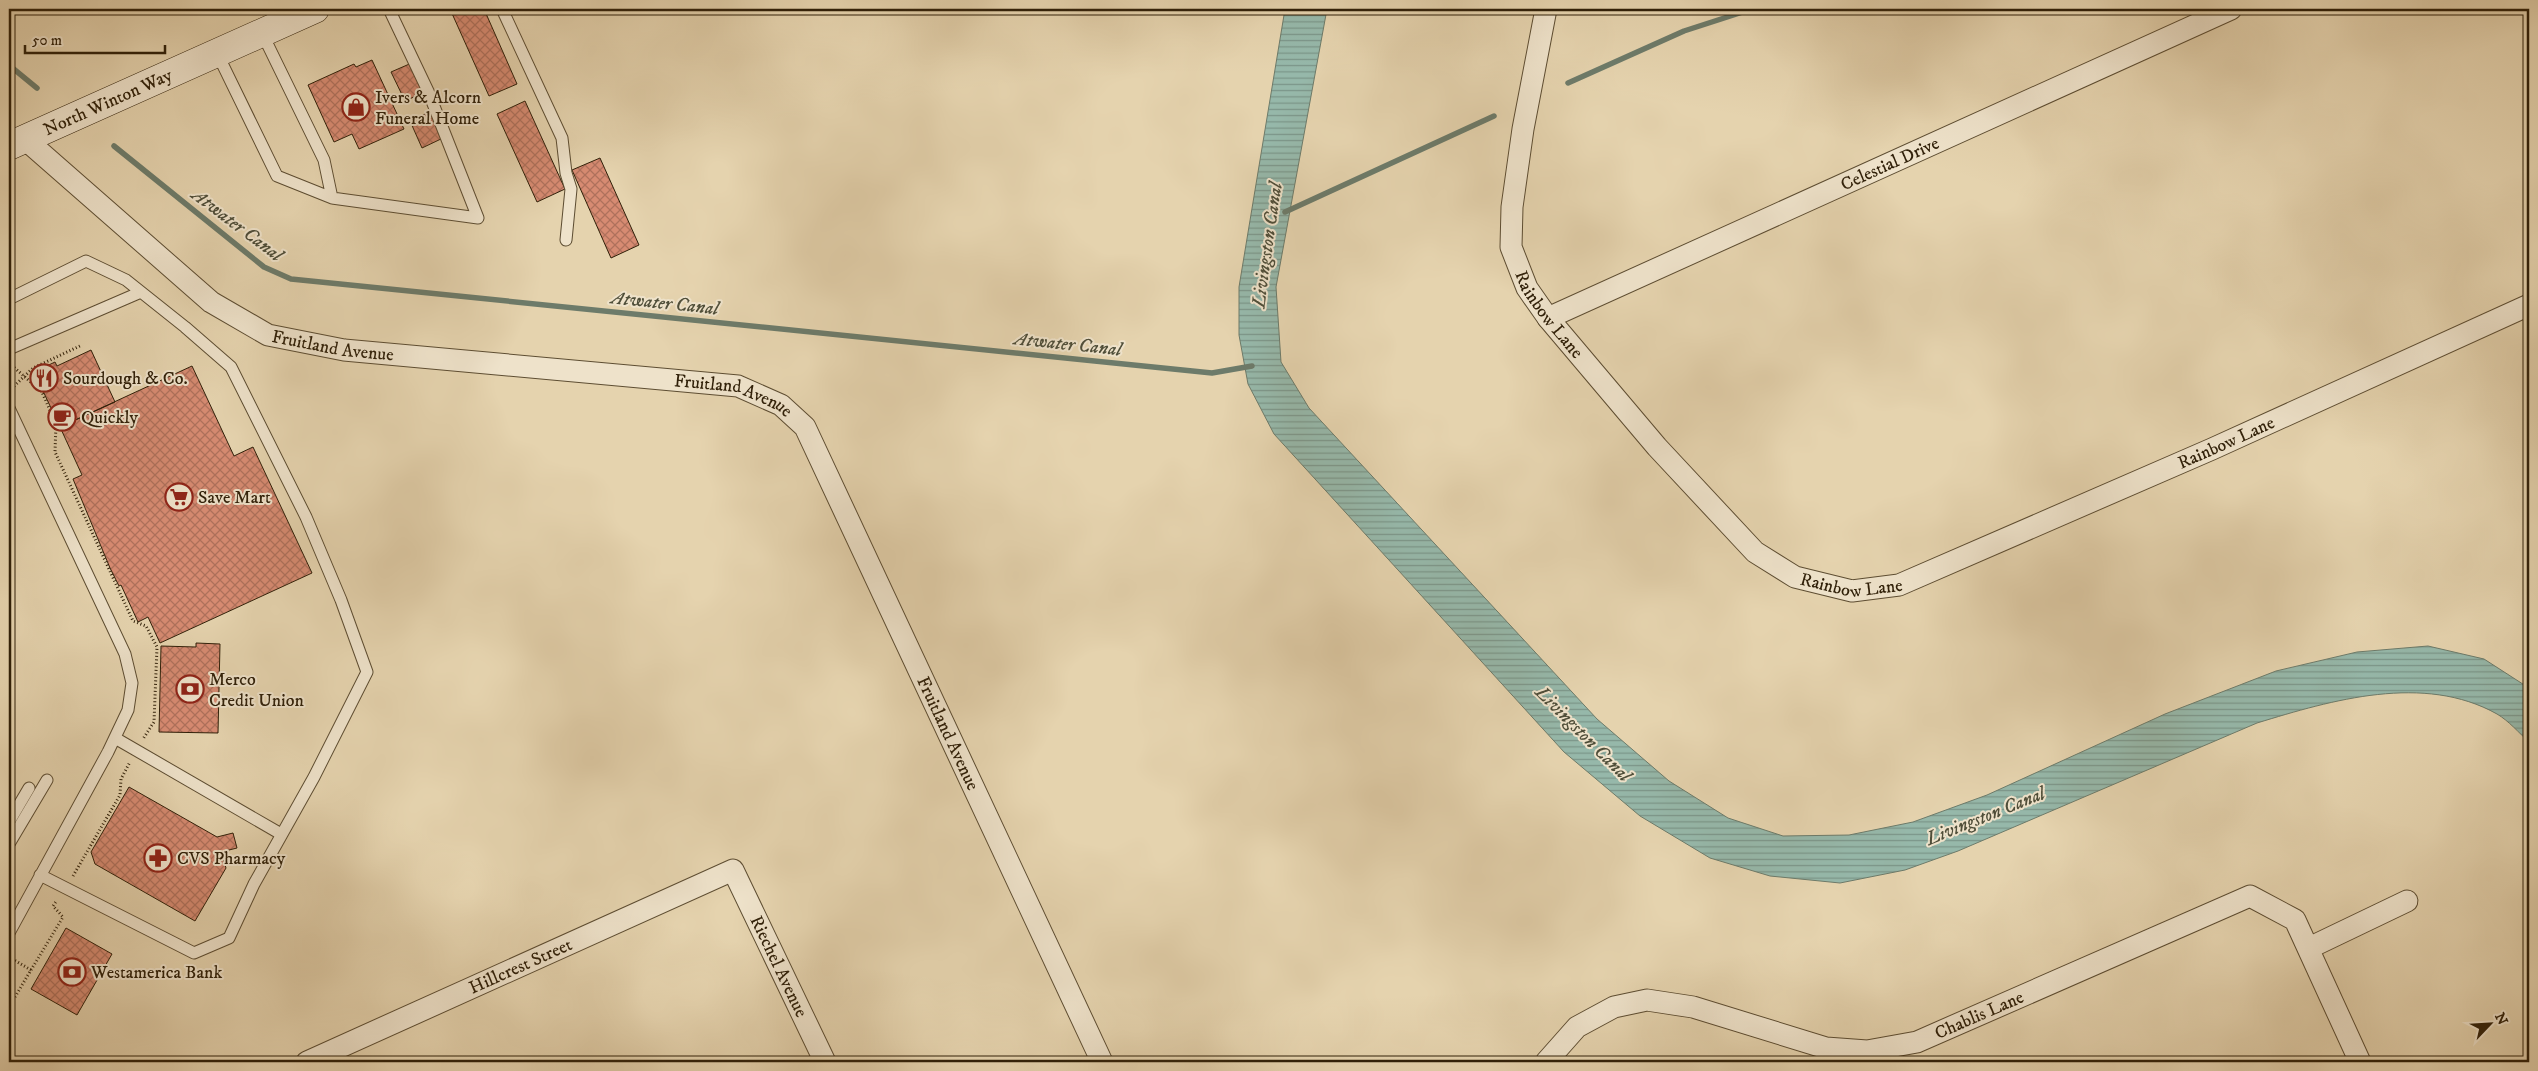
<svg xmlns="http://www.w3.org/2000/svg" width="2538" height="1071" font-family="'IM FELL DW Pica',serif">
<defs>
<pattern id="water-rules" width="6" height="5" patternUnits="userSpaceOnUse" patternTransform="scale(1.25)"><rect width="6" height="5" fill="#96b8aa"/><path d="M0 2.5h6" fill="none" stroke="#7b9589"/></pattern>
<pattern id="building-cross-hatch" width="8" height="8" patternUnits="userSpaceOnUse" patternTransform="scale(1.25)"><rect width="8" height="8" fill="#d78b72"/><path d="M0 0l8 8M0 8l8-8" fill="none" stroke="#af715c"/></pattern>
</defs>
<rect width="100%" height="100%" fill="#e5d3ae"/>
<filter id="stains"><feTurbulence type="fractalNoise" baseFrequency=".004" numOctaves="4"/><feColorMatrix values="0 0 0 0 .2 0 0 0 0 .09 0 0 0 0 .02 0 0 0 .5 -.17"/></filter>
<radialGradient id="worn" r=".72"><stop offset=".6" stop-color="#630" stop-opacity="0"/><stop offset="1" stop-color="#630" stop-opacity=".3"/></radialGradient>
<path fill="url(#water-rules)" stroke="#6d7b6a" d="M1285 9H1327L1276 287 1281 362 1309 408 1597 719 1669 781 1728 818 1783 836 1849 835 1913 822 1987 795 2165 714 2276 671 2357 652 2428 646 2484 659 2529 688V742C2519 733 2509 721 2497 714 2424 673 2332 700 2257 723L1958 851 1905 870 1840 883 1770 876 1710 858 1640 816 1564 752 1274 434 1248 384 1239 335V287Z"/>
<g fill="none" stroke-linecap="round" stroke-linejoin="round">
<path stroke="#6d7b6a" stroke-width="5.5" d="M9 65 37 88
M1568 83 1684 31 1752 9
M114 146 264 267 291 279 1212 373 1252 366
M1285 212 1494 116"/>
</g>
<path fill="url(#building-cross-hatch)" stroke="#302009" d="M450 9H484L517 84 489 96Z
M372 60 404 129 359 149 352 134 334 142 308 85 354 64 356 67Z
M414 62 427 91 405 101 391 72Z
M525 101 565 189 537 202 497 114Z
M431 111 443 138 422 148 410 121Z
M600 158 639 245 611 258 572 170Z
M91 350 115 402 60 427 34 372 55 362 57 366Z
M192 366 234 456 253 447 312 573 160 643 148 617 138 622 121 585 119 586 110 568 73 479 82 475 60 427Z
M196 643 220 644 218 733 159 732 161 646 196 647Z
M129 787 217 837 233 833 237 848 221 852 226 868 195 921 95 864 91 852Z
M66 928 112 954 77 1015 31 989Z"/>
<g fill="none" stroke-linecap="round" stroke-linejoin="round">
<g stroke="#5d4d32" stroke-width="13">
<path id="service" d="M502 9 562 138 566 173 571 189 566 240
M262 33 324 160 332 198
M217 53 277 176 332 198 478 218 428 91 389 9
M9 299 86 261 126 280 185 327 231 367 306 517 341 600 367 672 314 777 254 884 229 938 194 953 40 875
M9 349 141 292
M9 408 125 654 132 683 128 710 108 752 9 933
M115 738 281 834
M9 822 29 788
M9 844 47 780"/>
</g>
<g stroke="#5d4d32" stroke-width="23">
<g id="minor">
<path id="s1" d="M1546 9 1523 129 1512 207 1511 247 1527 288 1548 318 1657 447 1755 552 1795 577 1852 591 1899 585 2212 449 2529 305"/>
<path id="s2" d="M25 139 211 302 268 335 344 350 738 386 781 405 805 427 1102 1062"/>
<path id="s3" d="M1548 318 2231 9"/>
<path d="M2309 948 2407 901"/>
<path id="s4" d="M307 1062 733 870 825 1062"/>
<path id="s5" d="M1546 1062 1577 1027 1614 1007 1647 1000 1693 1007 1826 1048 1867 1051 1917 1042 2250 896 2295 920 2360 1062"/>
</g>
</g>
<g stroke="#302009" stroke-width="29">
<g id="secondary">
<path id="s6" d="M9 146 315 9"/>
</g>
</g>
<path stroke="#302009" stroke-width="3" stroke-dasharray="1 2.5" stroke-linecap="butt" d="M9 363 42 392 56 424 55 452 133 621 146 626 157 647 154 722 143 739
M9 391 33 368 82 345
M73 876 120 795 121 779 130 762
M9 957 31 970 9 1007
M31 970 63 917 53 906 57 900"/>
<use href="#service" stroke="#eee2ca" stroke-width="11"/>
<use href="#minor" stroke="#eee2ca" stroke-width="21"/>
<use href="#secondary" stroke="#eee2ca" stroke-width="28"/>
</g>
<defs>
<g id="shop-ring" transform="scale(1.4375)"><circle r="9.5" fill="#eee2ca" stroke="#8f2418" stroke-width="1.5"/><path d="M-5-2.5h2.3a2.7 3.5 0 0 1 5.4 0H5L5.5 6h-11ZM-1.5-2.5h3a1.5 2.3 0 0 0-3 0Z" fill="#8f2418"/></g>
<g id="restaurant-ring" transform="scale(1.4375)"><circle r="9.5" fill="#eee2ca" stroke="#8f2418" stroke-width="1.5"/><path d="M-5-6h1v4h1v-4h1v4h1v-4h1v5L-1.5 .5V6h-2V.5L-5-1ZM5-6V6H3V1.5H1.5Q1.5-4 5-6Z" fill="#8f2418"/></g>
<g id="cafe-ring" transform="scale(1.4375)"><circle r="9.5" fill="#eee2ca" stroke="#8f2418" stroke-width="1.5"/><path d="M-5.5-4.5H6V0H3Q3 3.5 0 3.5H-2.5Q-5.5 3.5-5.5 0ZM3-3.2v2h1.7v-2ZM-6 4.5H4V6H-6Z" fill="#8f2418"/></g>
<g id="supermarket-ring" transform="scale(1.4375)"><circle r="9.5" fill="#eee2ca" stroke="#8f2418" stroke-width="1.5"/><path d="M-6-5.5h2.5l.6 2H6L4.5 2H-2.5L-4.4-4H-6ZM-1.5 3.2a1.3 1.3 0 1 0 .1 0ZM3 3.2a1.3 1.3 0 1 0 .1 0Z" fill="#8f2418"/></g>
<g id="bank-ring" transform="scale(1.4375)"><circle r="9.5" fill="#eee2ca" stroke="#8f2418" stroke-width="1.5"/><path d="M-6-4H6V4H-6ZM0-2.3a2.3 2.3 0 1 0 0 4.6a2.3 2.3 0 1 0 0-4.6Z" fill="#8f2418"/></g>
<g id="pharmacy-ring" transform="scale(1.4375)"><circle r="9.5" fill="#eee2ca" stroke="#8f2418" stroke-width="1.5"/><path d="M-2-6h4v4h4v4h-4v4h-4v-4h-4v-4h4Z" fill="#8f2418"/></g>
</defs>
<g fill-rule="evenodd">
<use href="#shop-ring" x="356" y="107"/>
<use href="#restaurant-ring" x="44" y="378"/>
<use href="#cafe-ring" x="62" y="417"/>
<use href="#supermarket-ring" x="179" y="497"/>
<use href="#bank-ring" x="190" y="689"/>
<use href="#pharmacy-ring" x="158" y="858"/>
<use href="#bank-ring" x="72" y="972"/>
</g>
<g text-anchor="middle" stroke-width="4" stroke-linejoin="round" paint-order="stroke">
<g font-size="18" fill="#302009" stroke="#eee2ca" text-anchor="start">
<text x="375" y="103">Ivers &amp; Alcorn<tspan x="375" dy="21">Funeral Home</tspan></text>
<text x="63" y="384">Sourdough &amp; Co.</text>
<text x="81" y="423">Quickly</text>
<text x="198" y="503">Save Mart</text>
<text x="209" y="685">Merco<tspan x="209" dy="21">Credit Union</tspan></text>
<text x="177" y="864">CVS Pharmacy</text>
<text x="91" y="978">Westamerica Bank</text>
</g>
<g font-size="18" fill="#302009" stroke="#eee2ca">
<text dy="6" stroke="none"><textPath href="#s6" startOffset="108">North Winton Way</textPath></text>
<text dy="6" stroke="none"><textPath href="#s3" startOffset="375">Celestial Drive</textPath></text>
<text dy="6" stroke="none"><textPath href="#s1" startOffset="319">Rainbow Lane</textPath></text>
<text dy="6" stroke="none"><textPath href="#s2" startOffset="379">Fruitland Avenue</textPath></text>
<text dy="6" stroke="none"><textPath href="#s2" startOffset="784">Fruitland Avenue</textPath></text>
<text dy="6" stroke="none"><textPath href="#s1" startOffset="1144">Rainbow Lane</textPath></text>
<text dy="6" stroke="none"><textPath href="#s1" startOffset="739">Rainbow Lane</textPath></text>
<text dy="6" stroke="none"><textPath href="#s2" startOffset="1204">Fruitland Avenue</textPath></text>
<text dy="6" stroke="none"><textPath href="#s4" startOffset="234">Hillcrest Street</textPath></text>
<text dy="6" stroke="none"><textPath href="#s4" startOffset="574">Riechel Avenue</textPath></text>
<text dy="6" stroke="none"><textPath href="#s5" startOffset="468">Chablis Lane</textPath></text>
</g>
<g font-size="19" font-style="italic" fill="#4f4e39" stroke="#eee2ca">
<text transform="translate(238 224) rotate(37)" y="7">Atwater Canal</text>
<text transform="translate(1266 245) rotate(-82)" y="7">Livingston Canal</text>
<text transform="translate(665 302) rotate(6)" y="7">Atwater Canal</text>
<text transform="translate(1068 343) rotate(6)" y="7">Atwater Canal</text>
<text transform="translate(1584 733) rotate(45)" y="7">Livingston Canal</text>
<text transform="translate(1985 815) rotate(-22)" y="7">Livingston Canal</text>
</g>
</g>
<rect width="2538" height="1071" fill="none" stroke="#e5d3ae" stroke-width="30"/>
<rect x="10" y="10" width="2518" height="1051" fill="none" stroke="#302009" stroke-width="2.5"/>
<rect x="15" y="15" width="2508" height="1041" fill="none" stroke="#302009"/>
<g transform="translate(2490 1024) rotate(65)" stroke="#eee2ca" stroke-width="4" paint-order="stroke">
<path d="M0-4L9 19L0 12L-9 19Z" fill="#302009"/>
<text y="-8" font-size="14" font-weight="bold" text-anchor="middle" fill="#302009">N</text>
</g>
<path d="M25 45v8h140v-8" fill="none" stroke="#302009" stroke-width="2.5"/>
<text x="32" y="45" font-size="15" fill="#302009" stroke="#eee2ca" stroke-width="4" paint-order="stroke">50 m</text>
<rect width="100%" height="100%" filter="url(#stains)"/>
<rect width="100%" height="100%" fill="url(#worn)"/>
</svg>
